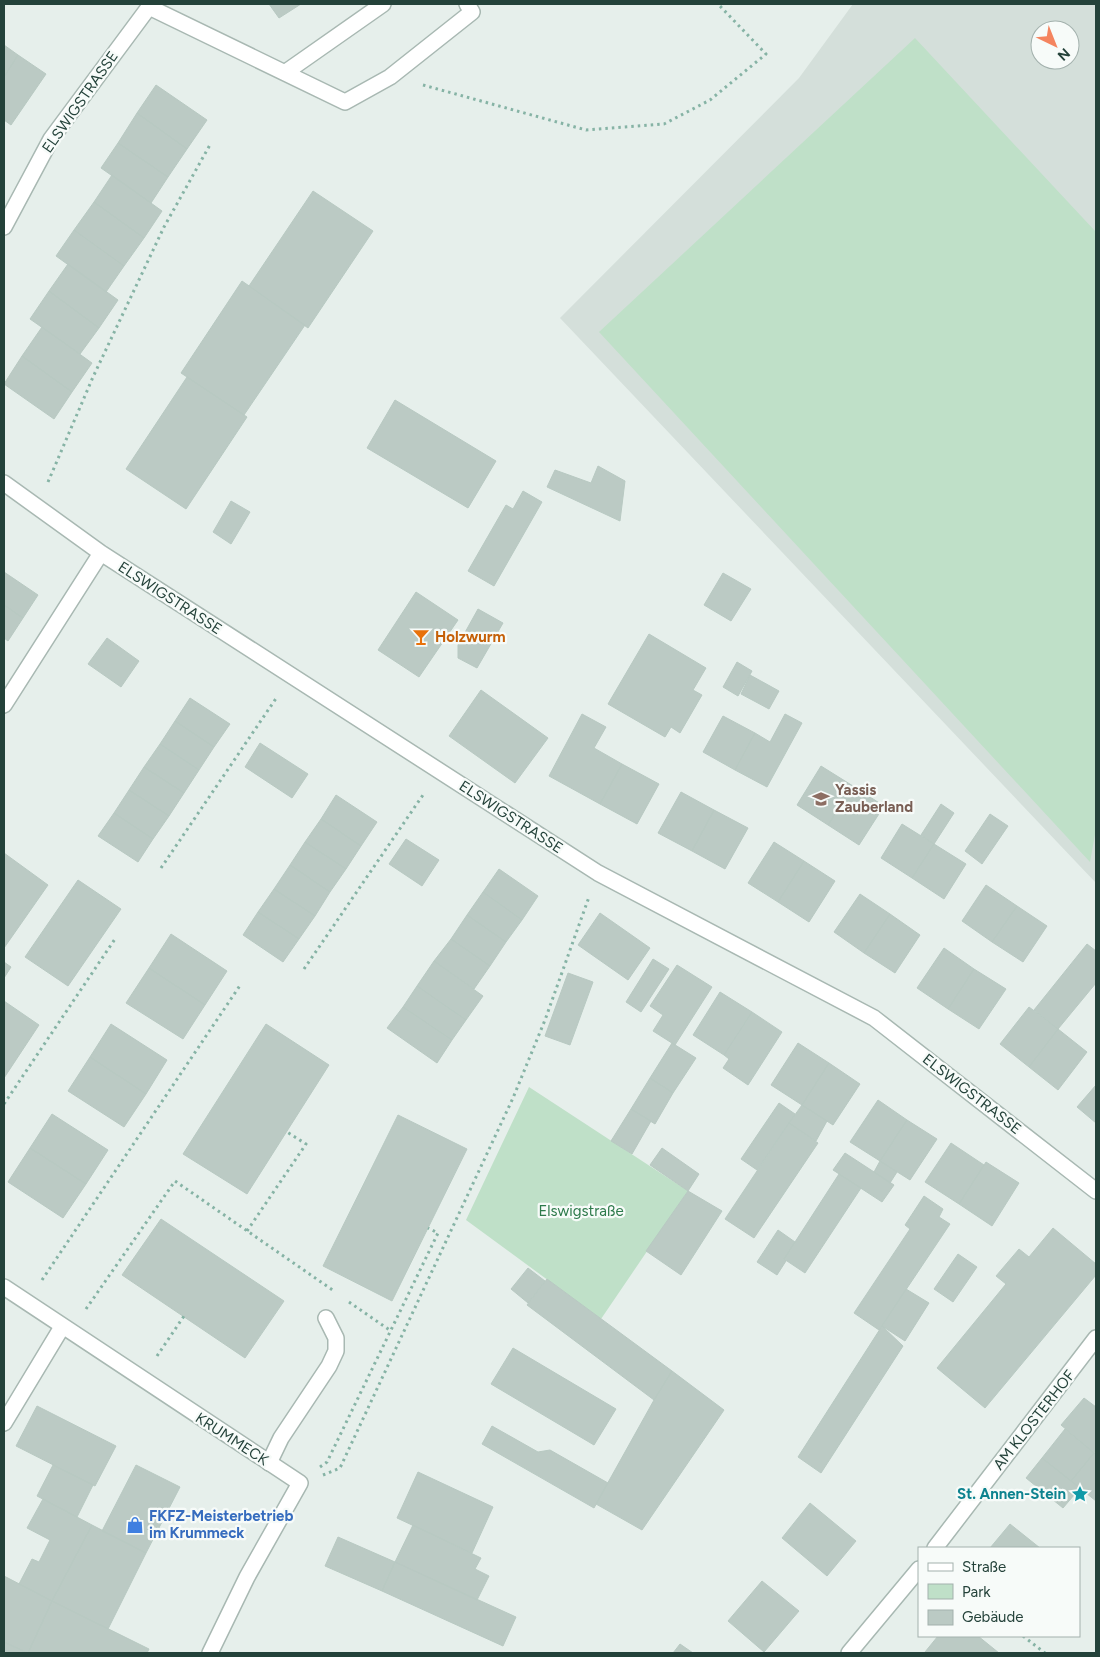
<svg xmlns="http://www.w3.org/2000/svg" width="1100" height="1657" font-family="Figtree,sans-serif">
<rect width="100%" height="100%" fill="#e6efeb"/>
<path fill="#d4dfda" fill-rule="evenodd" d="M853 4H1096V883L560 318 799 78ZM1040 30H1070V60H1040Z"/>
<path fill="#bfe0c8" d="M915 38 1096 232V829L1090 862 599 332Z
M529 1087 688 1191 601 1319 466 1220Z"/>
<path fill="#bbcac4" stroke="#b8c9c2" d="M269 4H301L279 18Z
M4 45 18 55 4 77Z
M18 55 46 74 11 125 4 120V77Z
M156 85 207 120 187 149 137 113Z
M137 113 187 149 168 177 118 143Z
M118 143 168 177 151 203 101 168Z
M112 175 162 211 144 238 94 202Z
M313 191 373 231 308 328 249 286Z
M94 202 144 238 124 266 74 230Z
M74 230 124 266 106 292 56 256Z
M68 264 118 300 99 328 49 291Z
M242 281 305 325 244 415 181 373Z
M49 291 99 328 80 354 30 319Z
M42 327 92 363 72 392 22 356Z
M22 356 72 392 54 419 4 384Z
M187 377 247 417 186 509 126 469Z
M395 400 496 461 468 508 367 448Z
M598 466 625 481 620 521 547 487 555 470 591 483Z
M523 491 542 502 494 586 468 571 506 505 513 509Z
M231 501 250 512 231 544 213 532Z
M4 572 38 595 23 618 4 605Z
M723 573 751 589 731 621 704 605Z
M416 592 458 620 419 677 378 650Z
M4 605 23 618 8 641 4 638Z
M478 609 503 623 477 668 458 658V645Z
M649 634 706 668 693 690 702 695 680 733 671 727 665 737 608 704Z
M107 638 139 661 121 687 88 664Z
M737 662 752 671 738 696 723 687Z
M750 675 779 691 769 709 741 694Z
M481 690 548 738 515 783 449 736Z
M190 698 230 724 214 747 175 721Z
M582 714 606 727 594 748 622 764 600 804 549 776Z
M785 714 802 723 767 787 735 770 755 733 770 742Z
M723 716 755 733 735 770 703 752Z
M175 721 214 747 199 770 160 744Z
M260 743 308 774 292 798 245 767Z
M160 744 199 770 184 793 144 767Z
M622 764 659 784 637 824 600 804Z
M821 766 853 786 828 825 797 805Z
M144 767 184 793 169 816 129 790Z
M853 786 884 806 859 845 828 825Z
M129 790 169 816 153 839 114 813Z
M681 792 714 810 692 851 658 833Z
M336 795 377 822 361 846 321 819Z
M941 804 954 813 934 844 921 835Z
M714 810 748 828 725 869 692 851Z
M114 813 153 839 138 862 98 836Z
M990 814 1008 826 982 864 965 851Z
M321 819 361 846 346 869 305 842Z
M902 824 934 844 912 878 881 858Z
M406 839 439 860 422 886 389 864Z
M305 842 346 869 330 892 290 865Z
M774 842 804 861 778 902 748 883Z
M934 844 966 864 944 899 912 878Z
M4 853 48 885 4 948Z
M804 861 835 881 809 922 778 902Z
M290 865 330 892 315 916 274 889Z
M499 869 538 896 522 920 483 892Z
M78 880 121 909 68 986 25 957Z
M986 885 1017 906 992 942 962 921Z
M274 889 315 916 299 939 258 912Z
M483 892 522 920 506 942 467 915Z
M860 894 890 914 864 953 834 932Z
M1017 906 1047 926 1023 962 992 942Z
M258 912 299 939 283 962 243 935Z
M600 913 650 948 628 980 578 945Z
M890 914 920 935 895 973 864 953Z
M467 915 506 942 490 966 451 939Z
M171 934 227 971 205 1005 149 968Z
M451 939 490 966 474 989 434 961Z
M1087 944 1096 951V983L1058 1029 1034 1010Z
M944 948 974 969 948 1009 917 988Z
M653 959 669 969 641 1012 626 1002Z
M434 961 483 996 466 1020 417 986Z
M4 962 11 967 4 978Z
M677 965 712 987 675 1045 653 1031 663 1015 650 1006Z
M149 968 205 1005 183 1039 126 1003Z
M974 969 1006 989 979 1029 948 1009Z
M568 973 593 982 570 1045 545 1036Z
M417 986 466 1020 452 1040 403 1007Z
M720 992 752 1012 724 1055 693 1035Z
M4 1001 39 1025 4 1078Z
M403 1007 452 1040 437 1063 387 1028Z
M1029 1007 1058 1029 1029 1067 1000 1044Z
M752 1012 782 1032 748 1085 723 1068 729 1059 724 1055Z
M111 1024 167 1060 146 1094 90 1057Z
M266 1024 329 1065 247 1194 183 1154Z
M1058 1029 1087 1052 1058 1090 1029 1067Z
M672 1043 696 1058 673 1093 650 1078Z
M798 1043 829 1063 802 1105 771 1085Z
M90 1057 146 1094 124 1127 68 1091Z
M829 1063 860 1084 833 1125 802 1105Z
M650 1078 673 1093 655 1124 631 1109Z
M1096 1085V1123L1077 1107Z
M878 1100 907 1120 880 1161 850 1142Z
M779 1103 795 1114 757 1170 741 1159Z
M802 1105 827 1121 816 1141 789 1123Z
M631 1109 651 1121 632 1154 611 1141Z
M52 1114 108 1150 86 1184 30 1148Z
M398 1115 467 1149 392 1301 323 1266Z
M907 1120 937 1139 910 1180 880 1161Z
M789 1123 818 1143 754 1238 725 1219Z
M951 1143 984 1165 959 1204 925 1182Z
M30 1148 86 1184 63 1218 8 1182Z
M662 1148 699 1174 688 1191 650 1165Z
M845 1153 894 1185 882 1202 833 1170Z
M880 1161 897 1172 890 1183 874 1172Z
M986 1162 1019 1183 992 1226 959 1204Z
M839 1174 861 1188 805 1273 784 1259Z
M688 1191 722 1211 681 1275 646 1251Z
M924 1196 943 1209 939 1217 950 1224 879 1330 854 1313 910 1229 905 1225Z
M161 1219 284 1301 245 1358 122 1275Z
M1053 1228 1096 1264V1275L985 1408 937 1368 1006 1284 996 1276 1019 1249 1029 1257Z
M778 1230 795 1242 784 1259 786 1261 777 1275 757 1262Z
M958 1254 977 1267 953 1302 934 1289Z
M528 1268 545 1281 528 1303 511 1289Z
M547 1279 672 1371 654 1400 527 1305Z
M906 1289 929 1303 905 1341 882 1326Z
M882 1326 903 1346 821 1473 798 1457Z
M513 1348 616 1409 594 1445 491 1384Z
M672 1371 724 1410 642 1530 596 1504 654 1400Z
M1084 1398 1096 1407V1450L1094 1453 1061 1425Z
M37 1406 116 1446 95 1486 16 1446Z
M492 1426 538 1452 550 1450 608 1483 594 1508 482 1444Z
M1065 1429 1094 1453 1071 1481 1042 1458Z
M1094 1453 1096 1455V1501L1071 1481Z
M1042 1458 1080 1488 1063 1508 1026 1478Z
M53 1465 93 1485 77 1517 37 1496Z
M136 1465 180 1487 146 1553 102 1531Z
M418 1472 493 1507 472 1553 397 1518Z
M43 1499 92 1525 52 1601 19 1584 32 1559 39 1562 50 1540 27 1528Z
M810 1503 856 1541 827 1576 782 1538Z
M1010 1524 1040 1548H990Z
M92 1525 146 1553 108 1629 52 1601Z
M413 1525 481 1558 475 1569 489 1576 477 1600 395 1562Z
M338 1537 395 1562 382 1591 325 1566Z
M395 1562 516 1617 503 1646 382 1591Z
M4 1576 52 1601 28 1653 4 1642Z
M762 1581 799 1611 764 1652 728 1621Z
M52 1601 149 1649 147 1653H28Z
M938 1636H978L999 1653H927L925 1652Z
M4 1642 27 1653H4Z
M680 1644 693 1653H673Z"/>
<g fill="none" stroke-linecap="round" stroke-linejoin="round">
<g stroke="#a8b8b2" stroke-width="18">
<path id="service" d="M149 7 345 102 390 77 472 12 467 4
M286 72 383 4
M4 1423 62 1327
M269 1463 281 1438 329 1366 336 1351V1338L326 1318"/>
</g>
<g stroke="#a8b8b2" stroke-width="18">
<path id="minor" d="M4 227 51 139 149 7
M4 483 101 553 598 873 874 1018 1096 1191
M4 705 101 553
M4 1287 300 1483 247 1577 210 1653
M935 1548 1096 1338
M849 1653 919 1569"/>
</g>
<path stroke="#86b3a5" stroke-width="3" stroke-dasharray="2.5 4" stroke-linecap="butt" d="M423 85 586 130 664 124 710 100 766 54 718 4
M48 482 93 377 164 227 211 143
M161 868 277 697
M304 969 425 792
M4 1104 115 939
M247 1231 306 1144 287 1132
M42 1280 241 984
M349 1302 391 1331
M86 1309 175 1181 334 1291
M157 1356 184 1316
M320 1467 327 1462 438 1233 428 1228
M323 1475 340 1468 513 1098 545 1020 589 897
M1023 1636 1045 1653"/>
<use href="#service" stroke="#fff" stroke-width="15"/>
<use href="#minor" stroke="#fff" stroke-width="15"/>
</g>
<defs>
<g id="bar-bare" transform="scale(1.35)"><path d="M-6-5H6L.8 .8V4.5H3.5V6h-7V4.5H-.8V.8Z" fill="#e8710a" stroke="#f7fbf9" stroke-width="2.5" paint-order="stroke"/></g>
<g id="school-bare" transform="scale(1.35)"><path d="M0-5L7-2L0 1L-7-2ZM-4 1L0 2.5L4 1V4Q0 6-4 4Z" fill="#8d6e63" stroke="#f7fbf9" stroke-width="2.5" paint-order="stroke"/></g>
<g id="sight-bare" transform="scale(1.35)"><path d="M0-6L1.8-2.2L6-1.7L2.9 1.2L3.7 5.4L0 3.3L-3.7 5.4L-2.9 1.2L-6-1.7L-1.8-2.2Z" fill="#0f9aa8" stroke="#f7fbf9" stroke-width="2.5" paint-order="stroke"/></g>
<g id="shop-bare" transform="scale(1.35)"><path d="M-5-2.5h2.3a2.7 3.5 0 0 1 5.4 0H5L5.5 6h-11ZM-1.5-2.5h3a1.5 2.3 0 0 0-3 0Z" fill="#3f7fe0" stroke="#f7fbf9" stroke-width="2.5" paint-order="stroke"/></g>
</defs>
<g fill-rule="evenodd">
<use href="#bar-bare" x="421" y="637"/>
<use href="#school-bare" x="821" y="799"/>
<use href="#sight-bare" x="1080" y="1494"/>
<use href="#shop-bare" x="135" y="1525"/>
</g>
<g text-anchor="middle" stroke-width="4.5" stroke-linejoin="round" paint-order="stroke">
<g font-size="15" fill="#24423a" stroke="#f7fbf9">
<text transform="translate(80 102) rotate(-55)" y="5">ELSWIGSTRASSE</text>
<text transform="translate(170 598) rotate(33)" y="5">ELSWIGSTRASSE</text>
<text transform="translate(511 817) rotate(33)" y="5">ELSWIGSTRASSE</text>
<text transform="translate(972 1094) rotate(38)" y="5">ELSWIGSTRASSE</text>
<text transform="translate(1034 1420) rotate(-52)" y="5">AM KLOSTERHOF</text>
<text transform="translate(232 1439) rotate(33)" y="5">KRUMMECK</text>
</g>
<g font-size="15" font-weight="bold" fill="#c56008" stroke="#f7fbf9" text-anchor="start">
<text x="435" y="642">Holzwurm</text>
</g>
<g font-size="15" font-weight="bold" fill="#785e54" stroke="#f7fbf9" text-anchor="start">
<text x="835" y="795">Yassis<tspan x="835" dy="17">Zauberland</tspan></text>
</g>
<g font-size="15" fill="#2d7a4b" stroke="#f7fbf9">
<text x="581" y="1216">Elswigstraße</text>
</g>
<g font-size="15" font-weight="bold" fill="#0d838f" stroke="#f7fbf9" text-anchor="end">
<text x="1066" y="1499">St. Annen-Stein</text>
</g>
<g font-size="15" font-weight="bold" fill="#366cbe" stroke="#f7fbf9" text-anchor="start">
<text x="149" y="1521">FKFZ-Meisterbetrieb<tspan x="149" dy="17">im Krummeck</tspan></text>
</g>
</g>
<rect width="1100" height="1657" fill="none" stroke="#24423a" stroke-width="10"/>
<rect x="918" y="1547" width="162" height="90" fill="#f7fbf9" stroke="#a3b1ad"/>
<rect x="928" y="1563" width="25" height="8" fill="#ffffff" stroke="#a3b1ad"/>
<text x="962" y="1572" font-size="15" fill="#24423a">Straße</text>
<rect x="928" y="1584" width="25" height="15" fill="#bfe0c8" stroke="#a3b1ad"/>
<text x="962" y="1597" font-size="15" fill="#24423a">Park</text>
<rect x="928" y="1610" width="25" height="15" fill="#bbcac4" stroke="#a3b1ad"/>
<text x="962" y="1622" font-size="15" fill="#24423a">Gebäude</text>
<g transform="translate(1055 45) rotate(137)"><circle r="24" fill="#f7fbf9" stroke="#a3b1ad"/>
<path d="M0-4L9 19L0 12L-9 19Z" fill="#f4845f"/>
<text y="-8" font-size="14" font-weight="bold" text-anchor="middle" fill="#24423a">N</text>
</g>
</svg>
